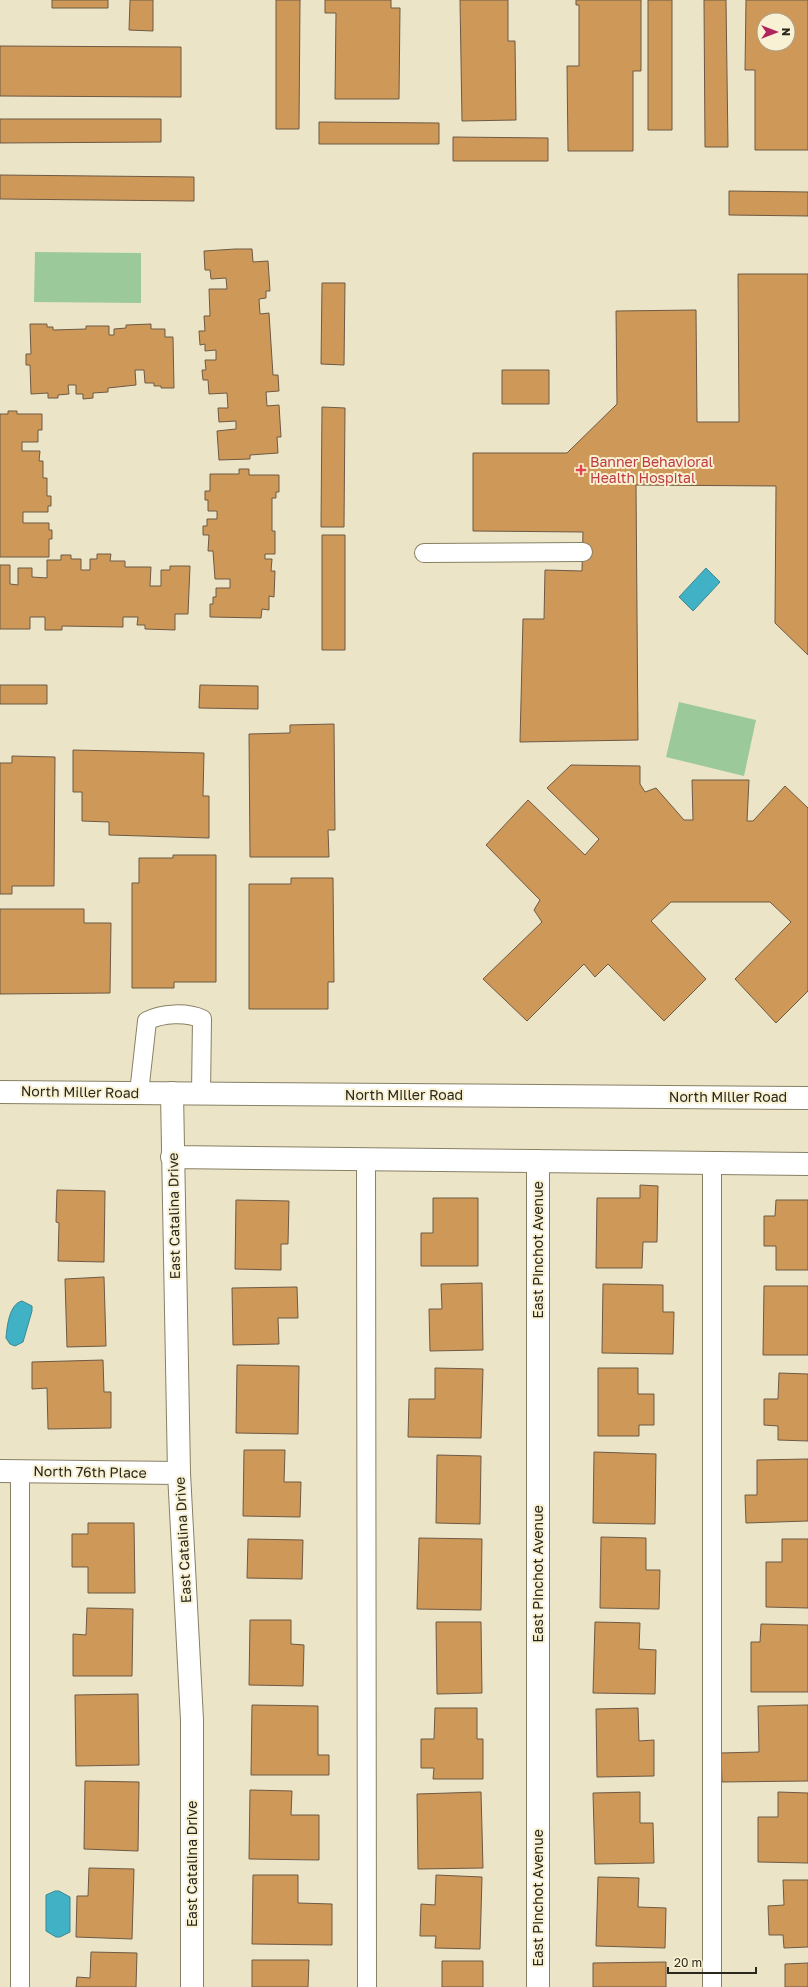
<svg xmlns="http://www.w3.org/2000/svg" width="808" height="1987" font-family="'Golos Text',sans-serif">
<rect width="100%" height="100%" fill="#ece4c6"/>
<path fill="#9bc99a" d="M35 252 141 253V303L34 302Z
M679 702 756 720 744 776 666 757Z"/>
<path fill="#41b1c6" stroke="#3a8893" d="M706 568 720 582 693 611 679 597Z
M22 1301 32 1306V1311L23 1342 15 1346 10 1344 6 1338C7 1327 9 1304 22 1301Z
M55 1891H59L70 1897V1932L60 1937H56L46 1931V1895Z"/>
<path fill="#ce9859" stroke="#6d5a45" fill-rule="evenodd" d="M52 0H108V8H52Z
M130 0H153V31L129 30Z
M276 0H300L299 129H276Z
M325 0H391V8H400L399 99H335L336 13H325Z
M460 0H508V41H515L516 120 462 121Z
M576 0H641V71H633V151H568L567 66H579V5H576Z
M648 0H672V130H648Z
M704 0H726L728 147H705Z
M746 0H808V150H755V70H745ZM764 20H788V44H764Z
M0 46 181 47V97L0 96Z
M0 119H161V142L0 143Z
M319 122 439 123V144H319Z
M453 137 548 138V161H453Z
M0 175 194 177V201L0 199Z
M729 191 808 192V216L729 215Z
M235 249H252L253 262 268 261 270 291H266V298L259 299 260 314 269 313 273 375H278L279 391 266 392 267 406 279 405 281 437H277L278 453 250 455V459L219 460 217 431 236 429V421L219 422 218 408H228L227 393 209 394 208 380H203L202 370H206L205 360H216V350L205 351V344L200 345 199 331H205L204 316H210L209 289H227L226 278 211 279 210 270H205L204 251Z
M738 274H808V655L775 623 776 486 636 485 638 740 520 742 523 619H544L545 570 582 571 583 532 473 531V453H567L617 404 616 311 696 310 697 422H739Z
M322 283H345L344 365 321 364Z
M30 324H47V327H53V330L86 329V326H109V335H114V329L126 328V325L151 324V329H165V337H173L174 388H161V386H154V383H145L144 370H135L136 385 108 388V392L93 393V398L83 399V394H76V385H68L69 394 58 395V398H48V393L31 394 30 365H26V354H31Z
M502 370H549V404H502Z
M322 407 345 408 344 527H321Z
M8 411H17V414H42V430H38V442H22V451H40L39 461H43V478H47V496H51V506H48V512H23V523H49V530H52V539H49V557H0V414H8Z
M239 469H249V475H279V492H276V498H272V531H275V554H265V559H272L271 571H275L274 597 269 596V610L262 609 261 618 210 617V604H213V597H216V588H230V579H215L213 551H208L209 535H203V526H207V519H217V511H208V500H205V491H210V474H239Z
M322 535H345V650H322Z
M97 554H111L110 561H125V567H151L150 586H161V570H170V566H190L188 614H175V630L145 629V625H137L138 617H123V627L62 626V630H45V617H30V629H0V565H10V584L18 585V568H32V577L47 578V560H61V555H71V559H81V570H90V559H97Z
M0 685H47V704H0Z
M200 685 258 686V709L199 708Z
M334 724 335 830H328L329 857H250L249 734 290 733V725Z
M73 750 204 753 203 796H209V838L109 835V822L82 821V792H73Z
M12 756 55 757 54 886H12V894H0V763H12Z
M571 765 640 766V784L645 792 656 788 684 820H693L692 780H749L747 821H753L785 786 808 808V991L776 1023 735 979 791 922 770 902H671L651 921 706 979 664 1021 608 964 595 977 584 964 527 1021 483 979 542 922 534 910 540 900 486 845 528 800 585 855 599 839 547 788Z
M173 855H216V982H174V988H132V883H139V858H173Z
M291 878H333L334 982H328V1009H249V884H291Z
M0 909H84V923H111L110 993 0 994Z
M640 1185 658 1186 657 1242H643L642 1268H596L597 1198H640Z
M57 1190 105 1191 104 1262 58 1261 59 1223 56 1222Z
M433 1198H478V1266H421V1233H433Z
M236 1200 289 1201 288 1244H281V1270L235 1269Z
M776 1200H808V1270H776V1246H764V1216H775Z
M104 1277 106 1346 67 1347 65 1279Z
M482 1283 483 1350 430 1351 429 1309H442L441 1284Z
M603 1284 663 1285V1312H674L673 1354 602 1353Z
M764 1286H808V1355H763Z
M297 1287 298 1318H278L279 1344 233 1345 232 1288Z
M103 1360 104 1392H111V1428L48 1429 47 1388 32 1389V1362Z
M237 1365 299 1366 298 1434 236 1433Z
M435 1368 483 1369 481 1438 408 1437 409 1399H435Z
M598 1368H638V1394H654V1425H639V1436H598Z
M779 1373 808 1374V1441L778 1440V1426L764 1425V1399H778Z
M244 1450H285L284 1482H301L300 1517 243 1516Z
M594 1452 656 1454 655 1524 593 1523Z
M437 1455 481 1456 480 1524 436 1523Z
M808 1459V1521L746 1523 745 1495H757V1460Z
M88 1523H134L135 1593H88V1567H72V1534H88Z
M601 1537 646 1538V1570H660L659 1609 600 1608Z
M419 1538 482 1539 481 1610 417 1609Z
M248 1539 303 1540 302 1579 247 1578Z
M782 1539H808V1608L766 1607V1562H782Z
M87 1608 133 1609 132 1676H73V1634L86 1635Z
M250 1620H291V1644L304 1645 303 1686 249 1685Z
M436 1622H481L482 1693 437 1694Z
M595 1622 640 1623 639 1649 656 1650 655 1694 593 1693Z
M761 1624 808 1625V1692H751V1642H760Z
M138 1694 139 1765 76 1766 75 1695Z
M252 1705 318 1706V1755H329V1775H251Z
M808 1705V1781L722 1782 721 1753 759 1752 758 1706Z
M435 1708H477V1739H483V1779H433L434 1768H421V1739H434Z
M638 1708 639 1741 654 1740V1776L597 1777 596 1709Z
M85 1781 139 1782 138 1851 84 1849Z
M250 1790 292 1791 291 1815H319V1860L249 1859Z
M481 1792 483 1868 418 1869 417 1794Z
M640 1792V1823H653L654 1863 595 1864 593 1793Z
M778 1792 808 1793V1863L758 1862V1817H778Z
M89 1868 134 1869 132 1939 76 1937 77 1896H88Z
M253 1875H298V1903L332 1904V1945L252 1944Z
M436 1875 482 1877 480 1949 435 1948 436 1936H420L421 1904 435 1905Z
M598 1877 639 1878 638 1907 666 1908 665 1948 596 1946Z
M783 1880H808V1947L784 1948 783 1935H769L768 1906 784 1905Z
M91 1952 137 1953 136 1987H76L77 1977 90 1978Z
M252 1960H309L308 1987H252Z
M442 1961H483V1987H442Z
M666 1962V1987H593V1963Z
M808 1963V1987H785V1964Z"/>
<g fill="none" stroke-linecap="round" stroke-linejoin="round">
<g stroke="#878065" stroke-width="20">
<path id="service" d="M424 553 583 552
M139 1093 147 1021C162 1013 187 1012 202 1019L201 1093
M366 1159 367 1987
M712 1163V1987
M20 1471V1987"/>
</g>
<g stroke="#878065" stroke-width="24">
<path id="minor" d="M172 1093 179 1473 192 1720V1987
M172 1157 808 1164
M538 1161V1987
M0 1471 179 1473"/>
</g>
<g stroke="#878065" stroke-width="24">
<path id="tertiary" d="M0 1092 808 1098"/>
</g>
<use href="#service" stroke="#fff" stroke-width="18"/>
<use href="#minor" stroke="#fff" stroke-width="22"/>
<use href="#tertiary" stroke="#fff" stroke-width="22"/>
</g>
<path fill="#e0444e" stroke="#f9f1d3" stroke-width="1.5" d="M579 464h4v4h4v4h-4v4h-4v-4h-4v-4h4z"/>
<g text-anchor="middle" stroke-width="4" stroke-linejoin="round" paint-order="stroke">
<g font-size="14" fill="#be3a42" stroke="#f9f1d3" text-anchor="start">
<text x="590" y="467">Banner Behavioral<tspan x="590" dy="16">Health Hospital</tspan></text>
</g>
<g font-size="14" fill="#2a281c" stroke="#f9f1d3">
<text transform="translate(80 1092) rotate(1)" y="5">North Miller Road</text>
<text x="404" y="1100">North Miller Road</text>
<text x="728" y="1102">North Miller Road</text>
<text transform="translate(174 1216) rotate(-91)" y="5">East Catalina Drive</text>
<text transform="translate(538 1250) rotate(-90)" y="5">East Pinchot Avenue</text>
<text transform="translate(90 1472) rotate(1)" y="5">North 76th Place</text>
<text transform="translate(183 1540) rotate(-93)" y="5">East Catalina Drive</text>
<text transform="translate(538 1574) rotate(-90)" y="5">East Pinchot Avenue</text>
<text transform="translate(192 1864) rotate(-90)" y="5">East Catalina Drive</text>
<text transform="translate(538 1898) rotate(-90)" y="5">East Pinchot Avenue</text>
</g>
</g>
<g transform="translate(776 32) rotate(90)"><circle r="19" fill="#f9f1d3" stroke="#a6a18a"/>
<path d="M0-3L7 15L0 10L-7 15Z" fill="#b0245e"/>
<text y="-6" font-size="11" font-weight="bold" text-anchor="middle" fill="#2a281c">N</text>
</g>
<path d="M668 1967v6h88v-6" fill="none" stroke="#2a281c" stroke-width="2"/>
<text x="674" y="1967" font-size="12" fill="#2a281c" stroke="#f9f1d3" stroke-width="3" paint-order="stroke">20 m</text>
</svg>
